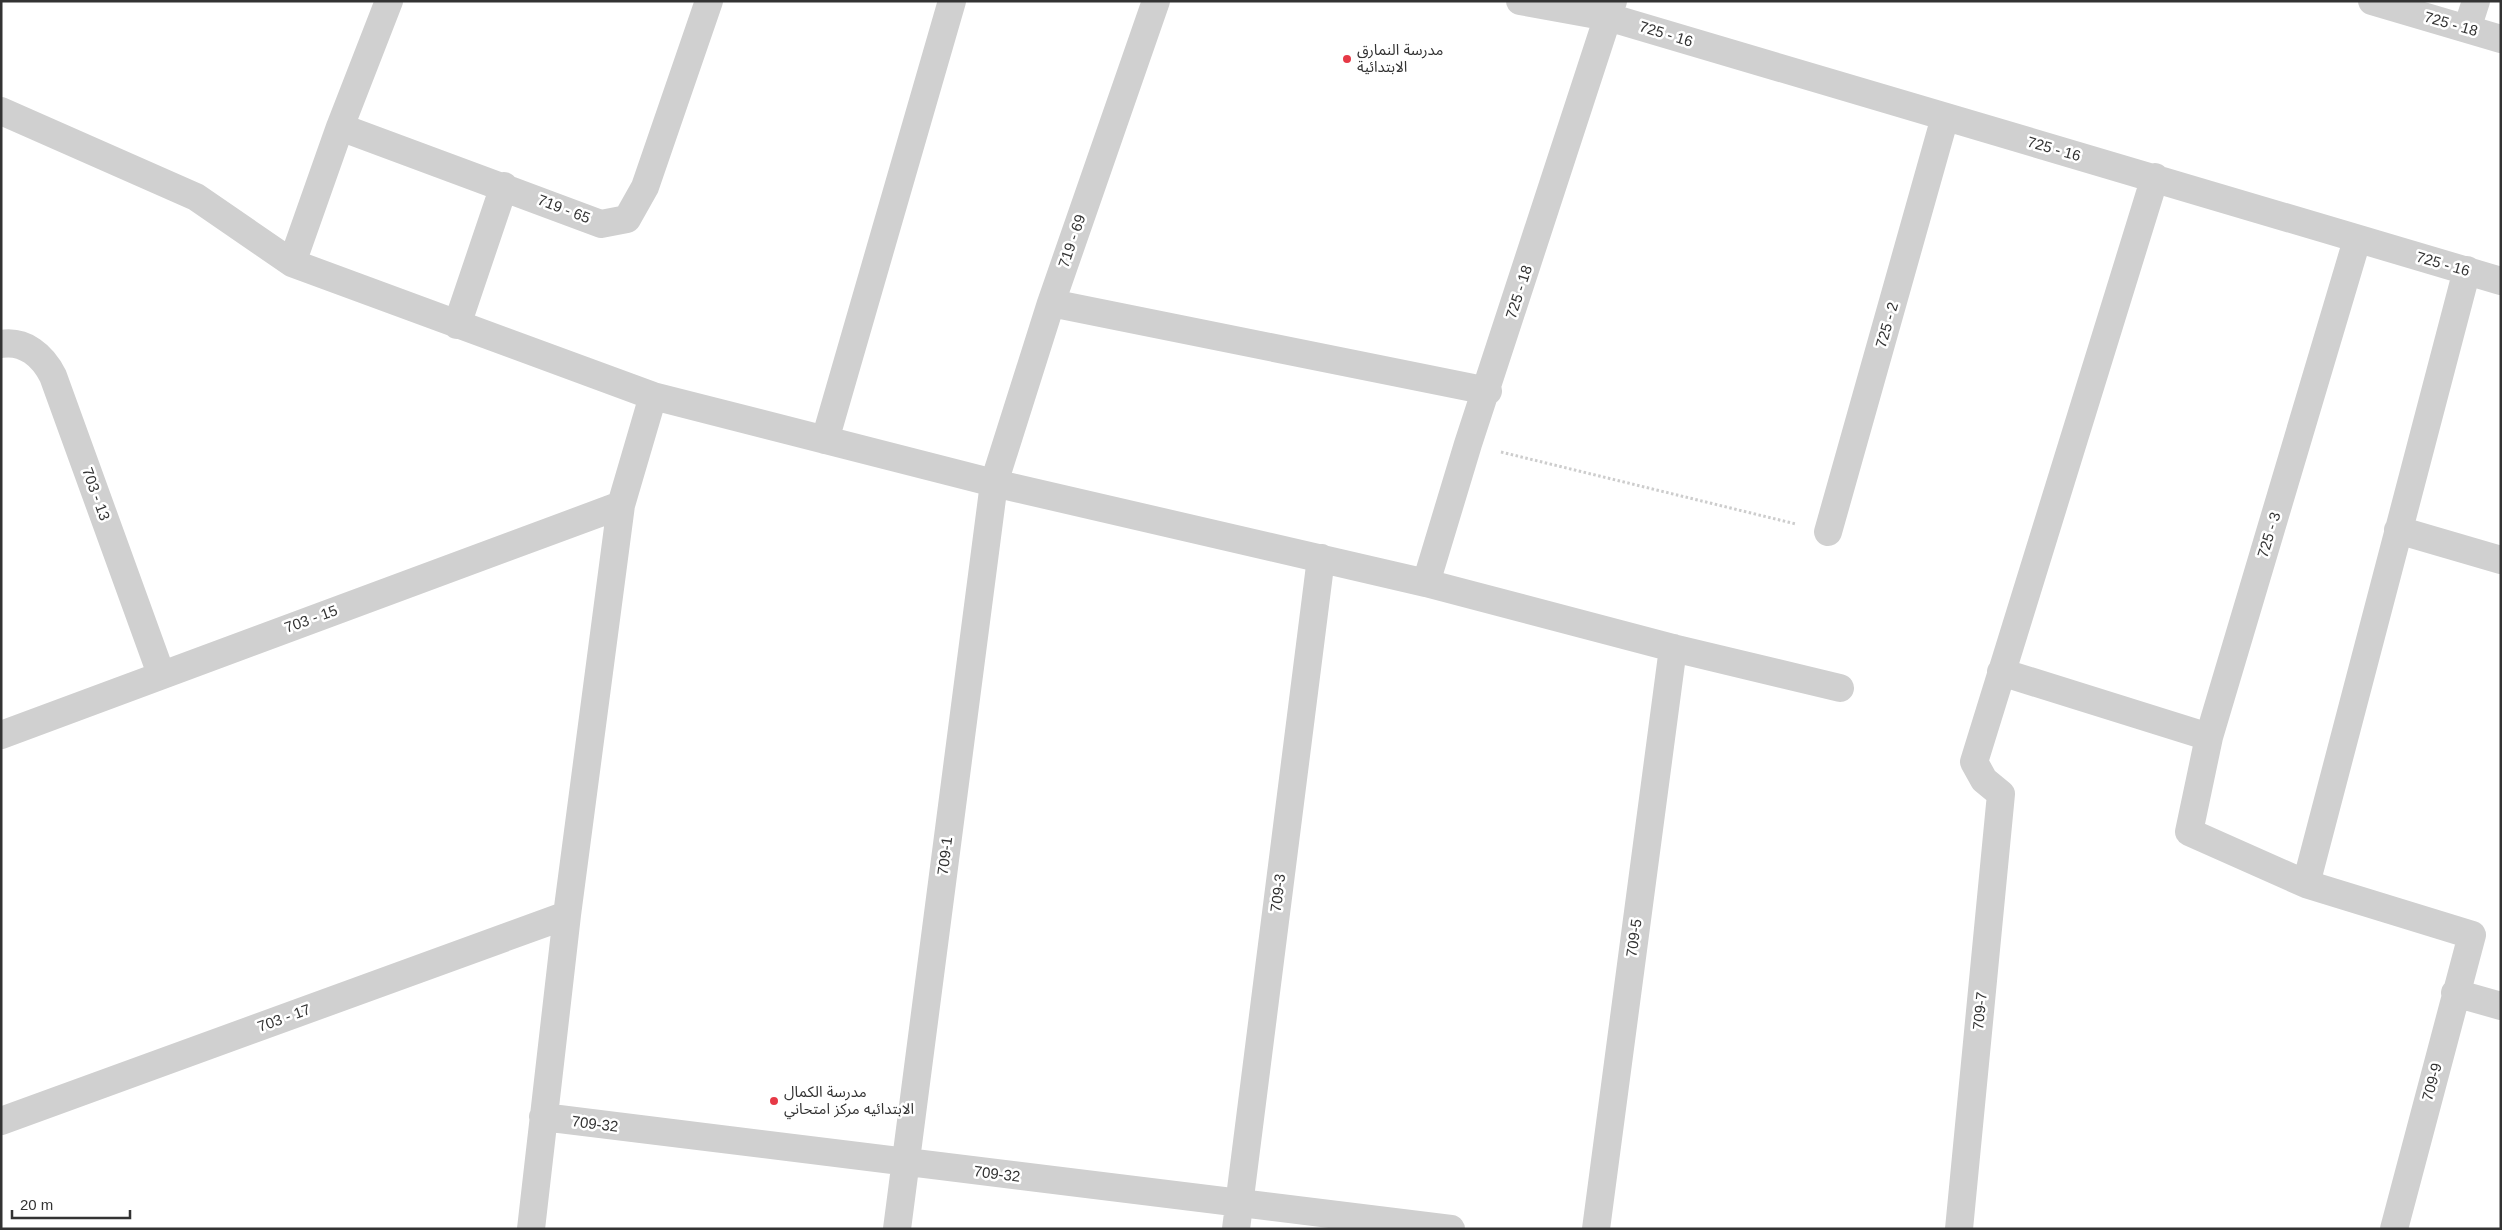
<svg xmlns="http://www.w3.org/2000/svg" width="2502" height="1230" font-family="Helvetica,'Noto Sans Arabic',sans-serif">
<rect width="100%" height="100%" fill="#fff"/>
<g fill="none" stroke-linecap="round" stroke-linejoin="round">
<path stroke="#cdcdcd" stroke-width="3" stroke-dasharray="2.5 2.5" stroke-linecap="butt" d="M1501 452 1796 524"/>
<path stroke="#d0d0d0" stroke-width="28" d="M1520 1 1608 17 2501 281
M2372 1 2501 39
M2467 29 2476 1
M1 111 196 197 292 263 653 396 994 483 1426 583 1673 648 1840 688
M340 127 601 224 627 219 645 187 709 1
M2357 240 2209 737 2189 832 2306 884 2472 935 2394 1229
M292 263 340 127 389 1
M1051 303 1488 391
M457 325 504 186
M1 344C25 340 43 356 53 376L161 674
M825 440 952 1
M2398 530 2501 560
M1828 532 1945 117
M1426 583 1468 444 1613 1
M2001 672 2209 737
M1 735 621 505
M2306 884 2467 270
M2455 993 2501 1006
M543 1117 1451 1229
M1 1121 567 915
M531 1229 567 915 621 505 653 396
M897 1229 994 483 1051 303 1156 1
M1236 1229 1321 558
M1596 1229 1673 648
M1959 1229 2001 794 1984 780 1974 762 2155 177"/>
</g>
<g fill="#e63946" stroke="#fff" stroke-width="2">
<circle cx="1347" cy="59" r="5"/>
<circle cx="774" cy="1101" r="5"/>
</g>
<g text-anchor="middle" stroke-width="5" stroke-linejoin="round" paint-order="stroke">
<g font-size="15" fill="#333" stroke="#fff">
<text transform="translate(2451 24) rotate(16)" y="5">725 - 18</text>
<text transform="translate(1666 34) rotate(17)" y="5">725 - 16</text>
<text transform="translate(2054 149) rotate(16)" y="5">725 - 16</text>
<text transform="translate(564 209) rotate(21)" y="5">719 - 65</text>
<text transform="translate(1072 241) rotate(-71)" y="5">719 - 69</text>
<text transform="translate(2443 264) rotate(16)" y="5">725 - 16</text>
<text transform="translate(1519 292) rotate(-72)" y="5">725 - 18</text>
<text transform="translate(1887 325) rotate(-74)" y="5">725 - 2</text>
<text transform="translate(96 494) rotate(70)" y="5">703 - 13</text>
<text transform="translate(2269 535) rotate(-73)" y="5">725 - 3</text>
<text transform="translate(311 619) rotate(-20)" y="5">703 - 15</text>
<text transform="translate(945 856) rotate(-83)" y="5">709-1</text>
<text transform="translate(1278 893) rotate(-83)" y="5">709-3</text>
<text transform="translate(1634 938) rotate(-82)" y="5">709-5</text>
<text transform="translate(1980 1011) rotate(-84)" y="5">709-7</text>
<text transform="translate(284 1018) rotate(-20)" y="5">703 - 17</text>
<text transform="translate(2432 1082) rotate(-75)" y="5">709-9</text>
<text transform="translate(595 1124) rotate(7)" y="5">709-32</text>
<text transform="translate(997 1174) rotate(7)" y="5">709-32</text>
</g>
<g font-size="15" fill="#333" stroke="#fff" text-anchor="start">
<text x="1357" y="55">مدرسة النمارق<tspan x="1357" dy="17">الابتدائية</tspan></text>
<text x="784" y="1097">مدرسة الكمال<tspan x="784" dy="17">الابتدائيه مركز امتحاني</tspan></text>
</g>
</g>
<rect width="2502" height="1230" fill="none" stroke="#333333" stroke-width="5"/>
<path d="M12 1210v8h118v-8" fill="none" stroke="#333333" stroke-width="2.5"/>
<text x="20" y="1210" font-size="15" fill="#333333" stroke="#ffffff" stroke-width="4" paint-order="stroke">20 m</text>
</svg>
